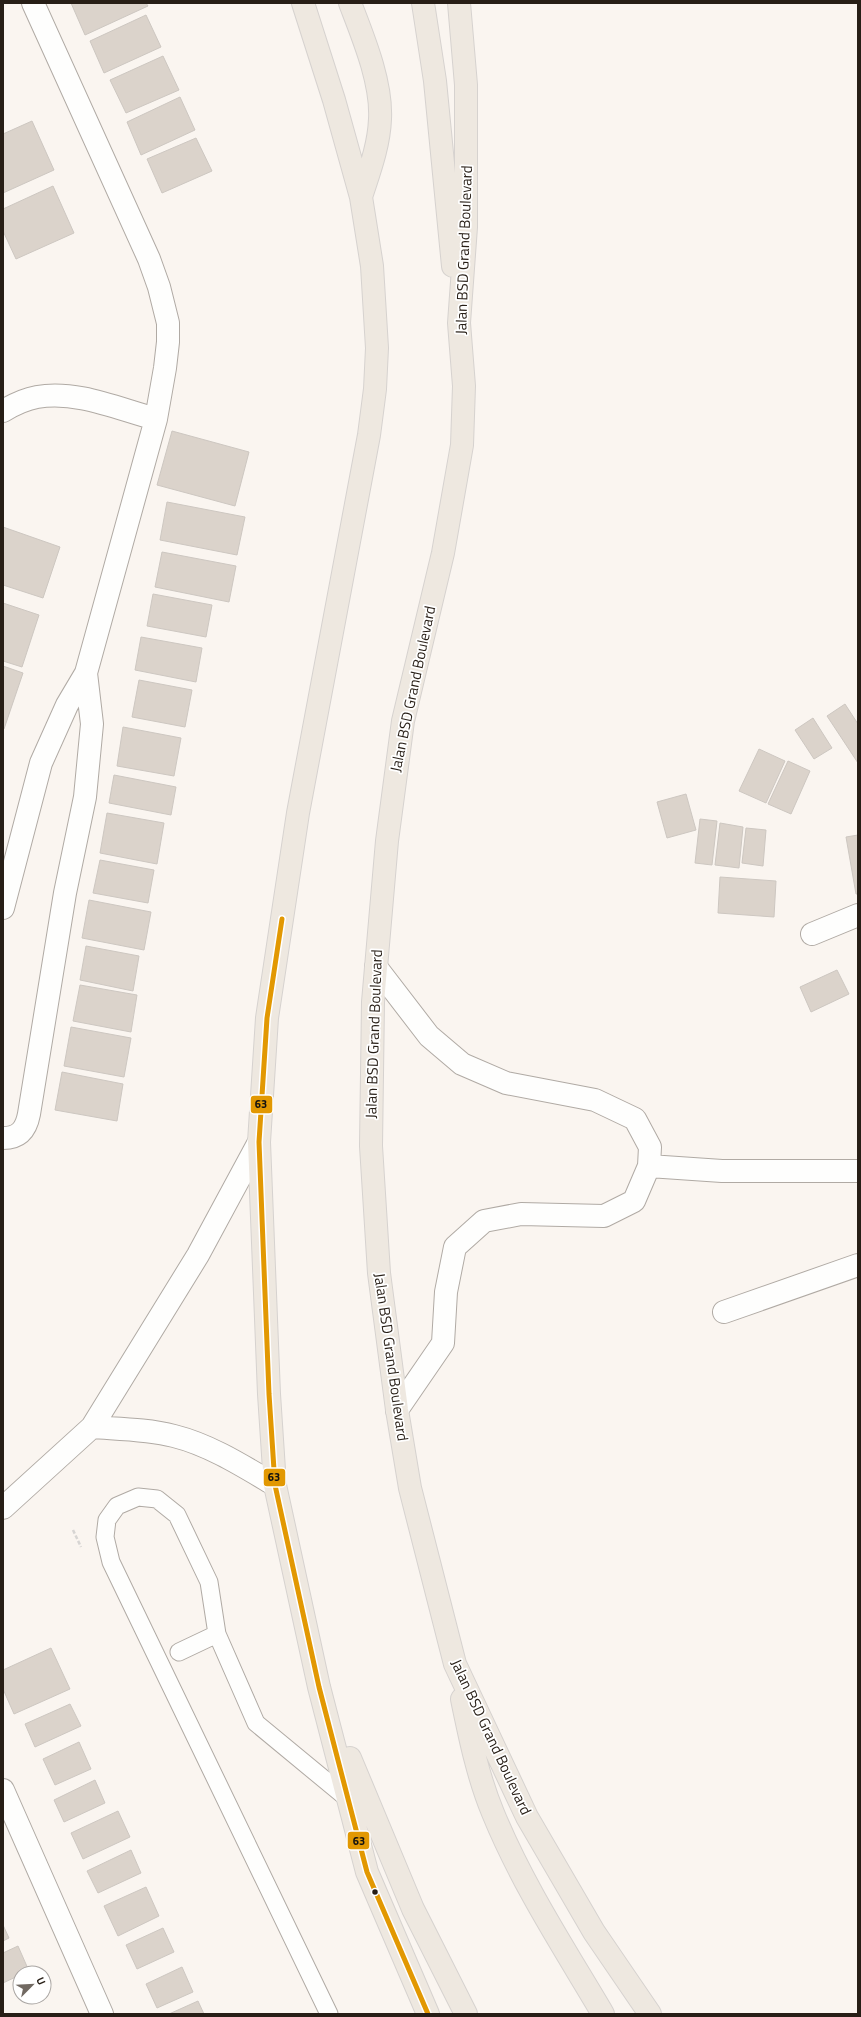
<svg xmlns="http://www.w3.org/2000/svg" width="861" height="2017" font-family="'Titillium Web',sans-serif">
<rect width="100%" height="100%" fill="#faf5f0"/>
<path fill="#dbd3cb" stroke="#cdc7c1" d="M71 3H146L148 6 85 35Z
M146 15 161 47 104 73 90 41Z
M163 56 179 90 126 113 110 80Z
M180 97 195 130 141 155 127 122Z
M32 121 54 170 3 193V134Z
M196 138 212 171 162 193 147 159Z
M53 186 74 233 16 259 3 231V209Z
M172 431 249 452 235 506 157 485Z
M167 502 245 517 237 555 160 540Z
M3 527 60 547 43 598 3 585Z
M162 552 236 566 229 602 155 587Z
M153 594 212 605 206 637 147 626Z
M3 603 39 615 22 667 3 661Z
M141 637 202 648 196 682 135 670Z
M3 666 23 673 4 729H3Z
M139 680 192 690 185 727 132 717Z
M845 704 858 724V763L827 716Z
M813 718 832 748 814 759 795 730Z
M123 727 181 738 174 776 117 766Z
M759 749 785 761 766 803 739 791Z
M788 761 810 771 791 814 768 804Z
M114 775 176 787 171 815 109 803Z
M686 794 696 830 667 838 657 802Z
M107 813 164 823 157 864 100 853Z
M700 819 717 821 712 865 695 863Z
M720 823 743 827 739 868 715 865Z
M746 828 766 830 763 866 742 863Z
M858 835V894H856L846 837Z
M100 860 154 870 148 903 93 893Z
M720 877 776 881 774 917 718 913Z
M89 900 151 912 144 950 82 938Z
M86 946 139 956 133 991 80 980Z
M837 970 849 994 811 1012 800 987Z
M80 985 137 995 131 1032 73 1021Z
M71 1027 131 1038 124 1077 64 1066Z
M62 1072 123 1084 117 1121 55 1110Z
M51 1648 70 1689 14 1714 3 1689V1670Z
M70 1704 81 1726 35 1747 25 1724Z
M79 1742 91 1769 55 1785 43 1759Z
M95 1780 105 1803 64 1822 54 1800Z
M118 1811 130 1837 83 1859 71 1833Z
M131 1850 141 1873 98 1893 87 1871Z
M146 1887 159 1916 118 1936 104 1906Z
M3 1925 9 1938 3 1941Z
M163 1928 174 1952 137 1969 126 1945Z
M18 1946 29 1971 20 1973V1975L3 1983V1953Z
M182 1967 193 1992 157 2008 146 1984Z
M198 2001 204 2014H169Z"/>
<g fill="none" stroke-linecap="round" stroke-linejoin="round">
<g stroke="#b0aaa4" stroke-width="19">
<path id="lane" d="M179 1652 217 1634
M329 2014 111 1562 105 1537 107 1520 117 1506 138 1497 157 1499 177 1515 209 1582 217 1634 256 1723 348 1799"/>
</g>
<g stroke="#b0aaa4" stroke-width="24">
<path id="street" d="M3 411C13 405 26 399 37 397 77 390 118 409 156 419
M3 908 41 763 67 705 86 673 156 419 165 368 168 342V323L159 287 149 259 33 3
M812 934 858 915
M376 967 429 1036 462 1064 506 1083 595 1100 635 1119 650 1147 649 1166 634 1201 604 1216 521 1214 484 1221 455 1247 446 1292 443 1343 397 1410
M3 1138C19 1138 26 1130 29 1114L65 893 85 797 92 724 86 673
M649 1166 722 1171H858
M724 1312 858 1265
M92 1427C119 1429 147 1429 174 1436 210 1445 243 1466 275 1485
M3 1508 92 1427 198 1255 259 1142
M3 1790 102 2014"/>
</g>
<g stroke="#d6d2cf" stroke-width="24">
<path id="primary" d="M303 3 334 100 361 197 372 266 377 348 375 389 369 435 298 813 267 1018 259 1142 269 1394 275 1485 319 1687 367 1872 428 2014
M350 3C363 37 382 82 380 119 379 146 369 172 361 197
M423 3 435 81 453 266
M459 3 466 85V227L459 323 464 386 462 445 443 553 403 721 387 841 373 1002 371 1146 379 1273 397 1410 410 1488 455 1664 527 1817 594 1932 650 2014
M462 1699C470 1738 478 1777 493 1813 522 1884 564 1948 603 2014
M350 1758 413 1909 466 2014"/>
</g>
<path stroke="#d7d5d3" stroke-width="2.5" stroke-dasharray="4 2" stroke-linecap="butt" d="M73 1530 81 1547"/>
<use href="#lane" stroke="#fefefd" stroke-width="17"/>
<use href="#street" stroke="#fefefd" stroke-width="22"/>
<use href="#primary" stroke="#eee8e0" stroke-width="22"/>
<g stroke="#fff" stroke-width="8">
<path id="bus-1" d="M282 919 267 1018 259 1142 269 1394 275 1485 319 1687 367 1872 428 2014"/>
</g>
<use href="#bus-1" stroke="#e29802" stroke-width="5"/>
</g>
<circle fill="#271e16" stroke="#fff" stroke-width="1.5" cx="375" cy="1892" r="3.5"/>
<g text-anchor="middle" stroke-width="3.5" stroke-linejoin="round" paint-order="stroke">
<g font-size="15" fill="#271e16" stroke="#fff">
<text transform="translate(464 250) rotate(-88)" y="5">Jalan BSD Grand Boulevard</text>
<text transform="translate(413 689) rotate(-78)" y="5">Jalan BSD Grand Boulevard</text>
<text transform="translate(374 1034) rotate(-88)" y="5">Jalan BSD Grand Boulevard</text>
<text transform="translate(391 1357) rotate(82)" y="5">Jalan BSD Grand Boulevard</text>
<text transform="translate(491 1737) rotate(65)" y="5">Jalan BSD Grand Boulevard</text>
</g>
</g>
<g stroke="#fff" stroke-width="1.5">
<rect x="250" y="1095" width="23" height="19" rx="4" fill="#e29802"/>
<rect x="263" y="1468" width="23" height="19" rx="4" fill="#e29802"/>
<rect x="347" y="1831" width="23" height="19" rx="4" fill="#e29802"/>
</g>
<g font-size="11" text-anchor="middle" font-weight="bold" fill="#111">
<text x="261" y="1108">63</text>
<text x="274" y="1481">63</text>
<text x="359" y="1845">63</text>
</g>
<rect width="861" height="2017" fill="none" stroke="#271e16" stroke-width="8"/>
<g transform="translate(32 1985) rotate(66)"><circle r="19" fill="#ffffff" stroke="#a9a5a2"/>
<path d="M0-3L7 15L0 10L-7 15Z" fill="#716962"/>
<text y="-6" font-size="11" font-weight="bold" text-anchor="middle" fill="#271e16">U</text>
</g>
</svg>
